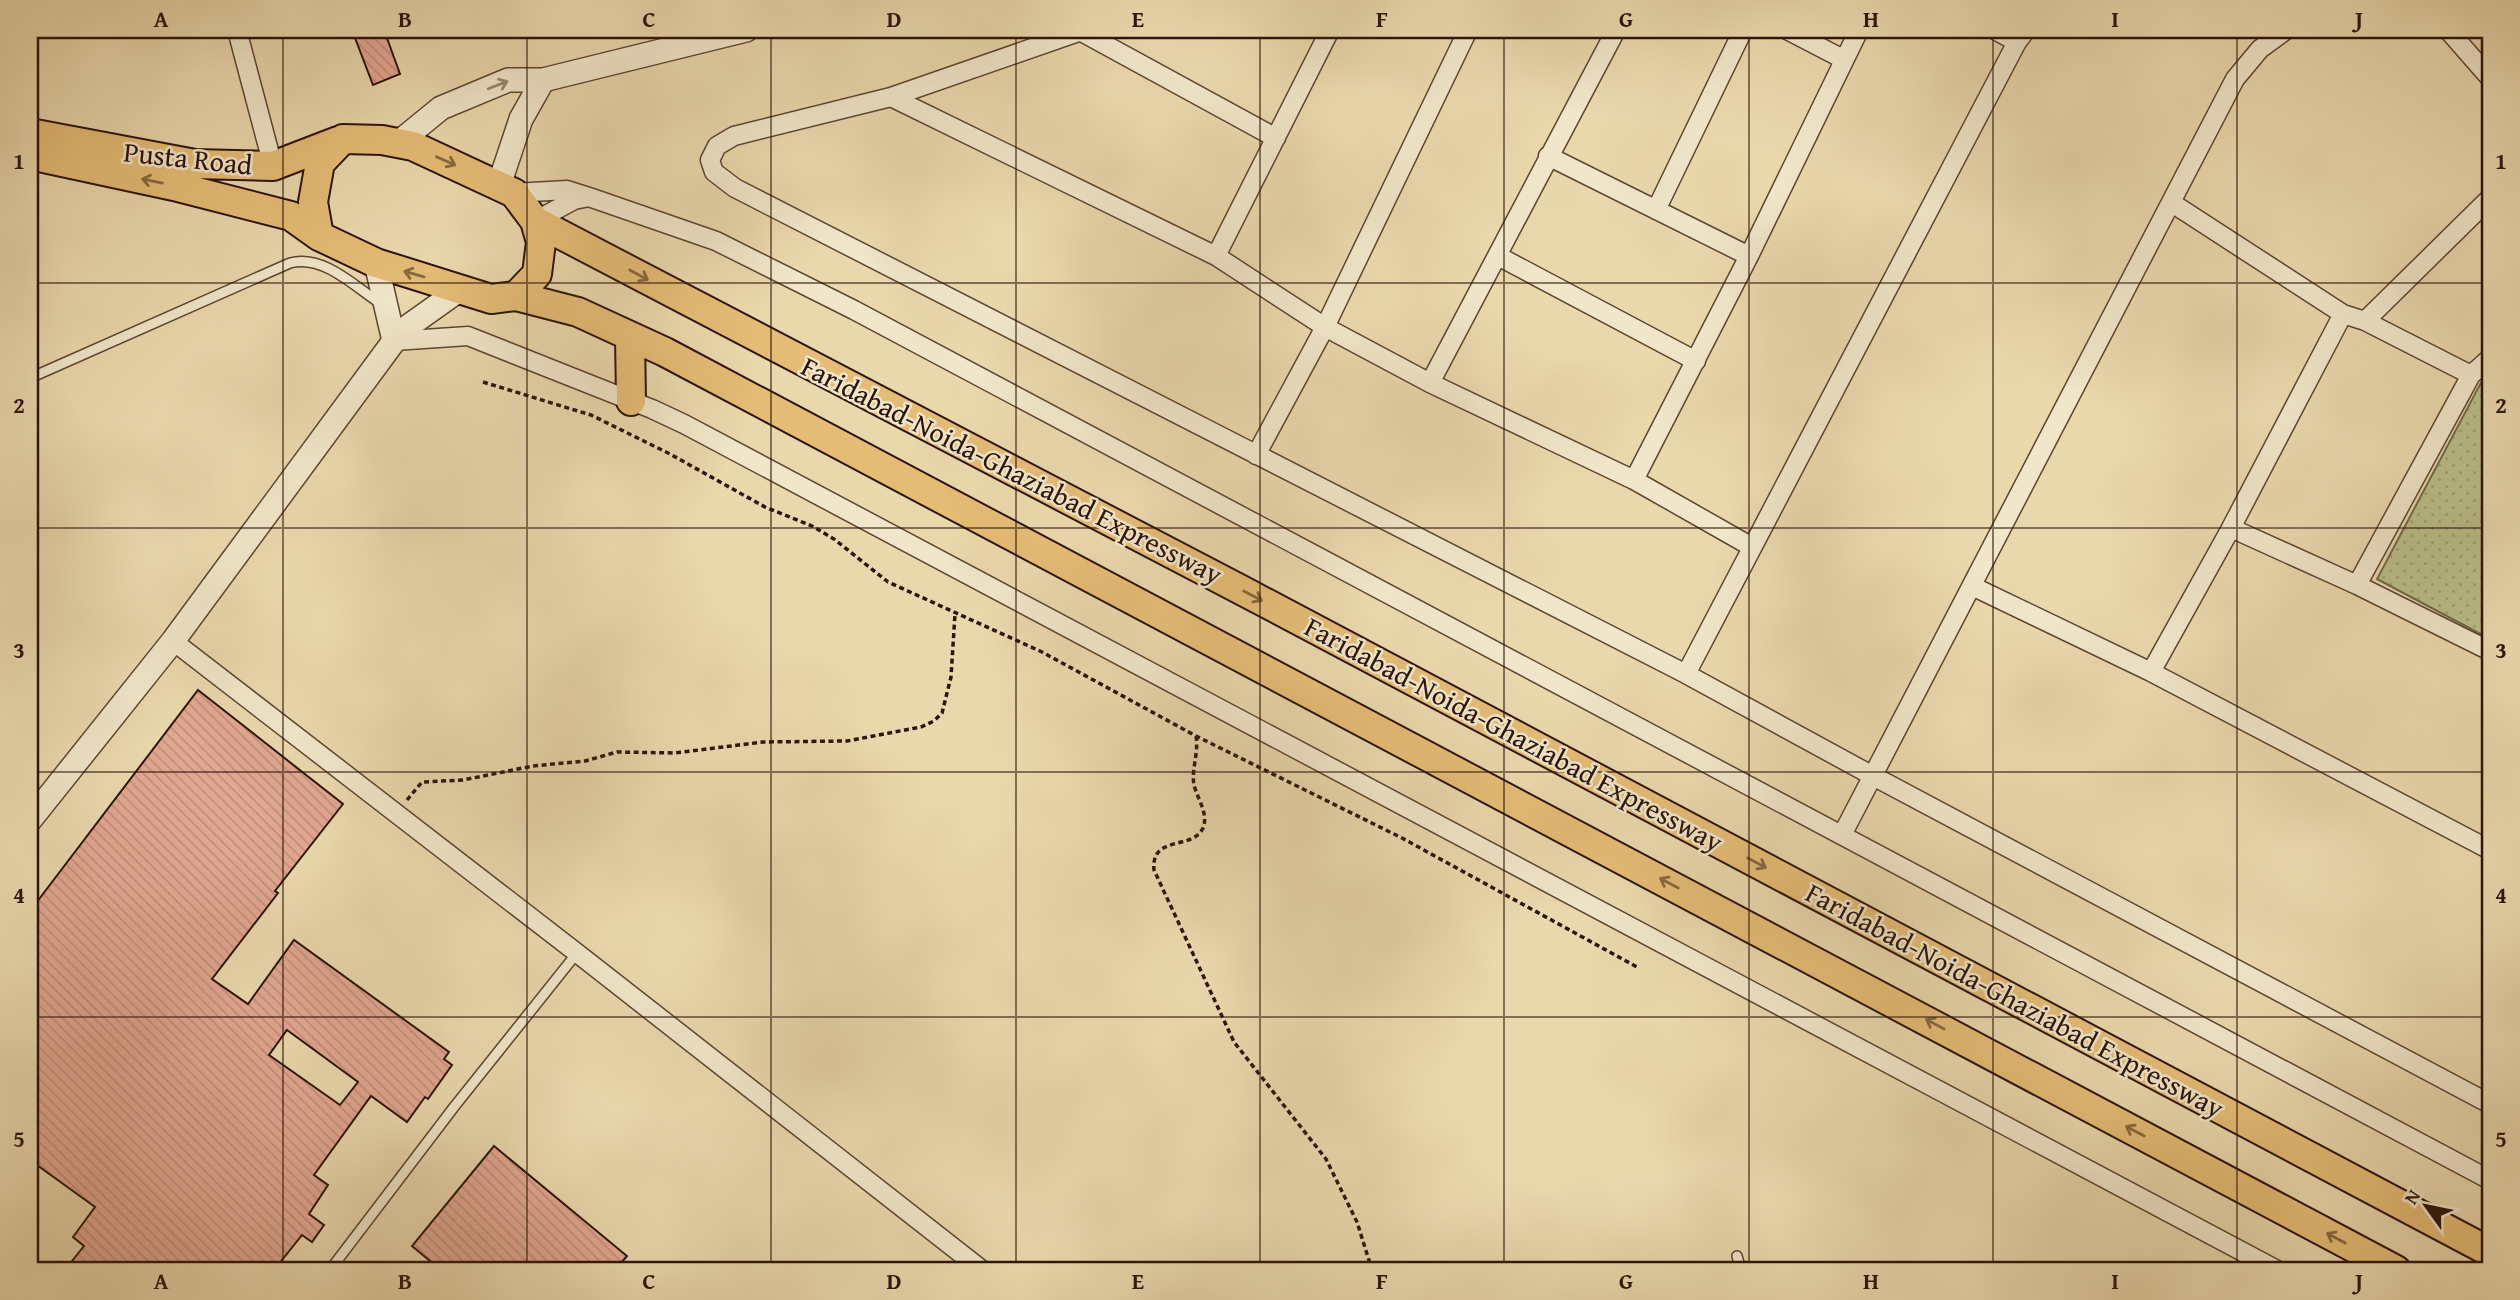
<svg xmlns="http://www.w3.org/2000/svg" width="2520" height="1300" font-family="'Gentium Book Plus',serif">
<defs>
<pattern id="park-dots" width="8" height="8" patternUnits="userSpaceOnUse" patternTransform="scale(1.75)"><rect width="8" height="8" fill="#babe88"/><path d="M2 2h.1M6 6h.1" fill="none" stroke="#a0a274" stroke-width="1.8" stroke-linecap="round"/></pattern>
<pattern id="building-back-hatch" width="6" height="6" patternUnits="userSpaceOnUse" patternTransform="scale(1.75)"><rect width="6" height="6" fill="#e2a791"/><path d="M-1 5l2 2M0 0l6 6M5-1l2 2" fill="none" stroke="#c28f7c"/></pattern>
</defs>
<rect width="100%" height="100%" fill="#ead8ad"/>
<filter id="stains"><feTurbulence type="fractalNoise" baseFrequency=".00286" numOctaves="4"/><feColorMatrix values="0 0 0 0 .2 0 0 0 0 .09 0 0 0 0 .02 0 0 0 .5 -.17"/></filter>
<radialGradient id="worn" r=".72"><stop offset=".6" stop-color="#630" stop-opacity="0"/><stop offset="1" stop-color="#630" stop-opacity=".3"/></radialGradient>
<path fill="url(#park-dots)" stroke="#736948" stroke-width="2" d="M2490 370V639L2377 579 2485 375Z"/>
<path fill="url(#building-back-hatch)" stroke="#2c1408" stroke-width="2" fill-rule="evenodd" d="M352 30H384L400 74 373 85Z
M198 690 343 804 275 891 278 893 212 979 248 1004 294 940 449 1052 444 1059 452 1065 428 1099 425 1097 407 1122 371 1096 314 1175 328 1185 309 1214 324 1225 312 1242 302 1235 274 1270H84L72 1261 84 1246 73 1237 95 1207 30 1160V911ZM287 1030 358 1082 340 1105 269 1055Z
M494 1146 627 1256 615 1270H441L412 1246Z"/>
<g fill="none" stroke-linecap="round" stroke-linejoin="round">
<g stroke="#5c4531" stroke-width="12">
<path id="service" d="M30 378 290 263C323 254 354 286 380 303
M1737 1256 1741 1270
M330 1270 454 1107 577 953"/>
</g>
<g stroke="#5c4531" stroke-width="21">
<path id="minor" d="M237 30 273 166
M1084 30 891 97 734 136 717 146 710 160 714 172 735 188 1686 674 1873 776 2490 1104
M1616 30 1430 383 1634 480 1752 547
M1787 30 1843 59
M1995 30 2017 42
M2448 30 2490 78
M1080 31 1276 138
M891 97 1216 256 1325 327 1430 383
M1548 156 1749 256
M514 193 567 190 589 197 716 241 854 310 2490 1180
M2172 203 2343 314 2365 321 2471 375
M1656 210 1743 30
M535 221 574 200 589 197
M1216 256 1330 30
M1498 256 1696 361
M2365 321 2490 198
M394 341 468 336 652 409 684 424 2277 1270
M1256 455 1325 327 1468 30
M1634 480 1749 256 1859 30
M2231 528 2357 585 2490 651
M2357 585 2471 375 2490 358
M1972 586 2151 672 2490 850
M173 641 577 953 982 1270
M2151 672 2231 528 2343 314
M1686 674 2017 42 2026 30
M1842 835 2235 79 2260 49 2286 30"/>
</g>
<g stroke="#5c4531" stroke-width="26">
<path id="tertiary" d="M398 143 441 108 508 80H543L746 30
M499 185 521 119 543 80
M376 263 394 341
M30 820 173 641 394 341 410 325 462 288"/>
</g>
<g stroke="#2c1408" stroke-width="32">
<path id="primary" d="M30 133 195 164 273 166 338 141
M30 155 174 186 291 216 319 236 376 263 491 299 516 296 537 274 541 242 535 221
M319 236 313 202 320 163 343 139 382 140 413 146 514 193 535 221 1247 593 2490 1252
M516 296 578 312 665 352 2396 1270
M630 336 631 401"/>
</g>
<path stroke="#2c1408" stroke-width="3.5" stroke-dasharray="5 3.5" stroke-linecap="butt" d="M483 382 591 415 670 454 765 507 812 526 834 539 888 582 1042 652 1196 736 1402 838 1637 967
M1196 736C1199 753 1191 770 1194 785 1197 798 1209 814 1203 828 1192 851 1151 834 1154 870L1234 1042 1326 1159 1357 1222 1372 1270
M407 800 422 782 463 780 533 766 585 761 617 752 675 753 763 742 847 741 921 727 934 721 942 713 951 677 955 614"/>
<use href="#service" stroke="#f1e6ca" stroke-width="9"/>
<use href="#minor" stroke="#f1e6ca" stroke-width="18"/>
<use href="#tertiary" stroke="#f1e6ca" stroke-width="23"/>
<use href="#primary" stroke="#e5bc76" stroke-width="28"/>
</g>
<defs><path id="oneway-shaft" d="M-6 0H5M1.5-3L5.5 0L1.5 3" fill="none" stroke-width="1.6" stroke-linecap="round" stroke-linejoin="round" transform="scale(1.75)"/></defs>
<use stroke="#988873" href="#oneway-shaft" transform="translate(498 85) rotate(-21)"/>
<g stroke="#88683f">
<use href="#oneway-shaft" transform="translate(446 161) rotate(24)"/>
<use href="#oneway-shaft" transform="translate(152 181) rotate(-168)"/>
<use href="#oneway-shaft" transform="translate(414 274) rotate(-164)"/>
<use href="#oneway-shaft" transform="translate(639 275) rotate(29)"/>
<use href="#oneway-shaft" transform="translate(1253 596) rotate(28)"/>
<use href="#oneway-shaft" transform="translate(1757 863) rotate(28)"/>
<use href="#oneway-shaft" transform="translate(1669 883) rotate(-152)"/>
<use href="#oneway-shaft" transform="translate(1935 1024) rotate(-152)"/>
<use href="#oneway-shaft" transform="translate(2135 1131) rotate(-152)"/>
<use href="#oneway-shaft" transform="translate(2336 1238) rotate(-152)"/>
</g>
<path fill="none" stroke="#2c1408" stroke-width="2" stroke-opacity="0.55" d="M283 30V1270M527 30V1270M771 30V1270M1016 30V1270M1260 30V1270M1504 30V1270M1749 30V1270M1993 30V1270M2237 30V1270M30 283H2490M30 528H2490M30 772H2490M30 1017H2490"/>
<g text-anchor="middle" stroke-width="5" stroke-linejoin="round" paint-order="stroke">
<g font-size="28" fill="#2c1408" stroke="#f1e6ca">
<text transform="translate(188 158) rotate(6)" y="10">Pusta Road</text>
<text transform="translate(1012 470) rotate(27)" y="10">Faridabad-Noida-Ghaziabad Expressway</text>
<text transform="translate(1514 734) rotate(28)" y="10">Faridabad-Noida-Ghaziabad Expressway</text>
<text transform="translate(2015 1000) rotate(28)" y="10">Faridabad-Noida-Ghaziabad Expressway</text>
</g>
</g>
<rect width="2520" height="1300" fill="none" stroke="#ead8ad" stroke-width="77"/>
<g transform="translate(2426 1206) rotate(303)" stroke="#f1e6ca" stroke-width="5" paint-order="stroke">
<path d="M0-5L12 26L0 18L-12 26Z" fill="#2c1408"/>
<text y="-10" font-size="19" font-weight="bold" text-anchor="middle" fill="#2c1408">N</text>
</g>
<rect x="38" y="38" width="2444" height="1224" fill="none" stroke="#2c1408" stroke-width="2.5"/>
<g font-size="23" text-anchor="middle" font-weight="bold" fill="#2c1408">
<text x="161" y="27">A</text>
<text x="405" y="27">B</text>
<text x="649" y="27">C</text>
<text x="894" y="27">D</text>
<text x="1138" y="27">E</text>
<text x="1382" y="27">F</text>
<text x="1626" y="27">G</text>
<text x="1871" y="27">H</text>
<text x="2115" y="27">I</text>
<text x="2359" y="27">J</text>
<text x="19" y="169">1</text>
<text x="2501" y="169">1</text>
<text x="19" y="413">2</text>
<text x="2501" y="413">2</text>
<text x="19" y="658">3</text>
<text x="2501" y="658">3</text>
<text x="19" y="903">4</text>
<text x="2501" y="903">4</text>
<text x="19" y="1147">5</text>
<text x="2501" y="1147">5</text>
<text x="161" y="1289">A</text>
<text x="405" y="1289">B</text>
<text x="649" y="1289">C</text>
<text x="894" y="1289">D</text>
<text x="1138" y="1289">E</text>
<text x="1382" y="1289">F</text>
<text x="1626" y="1289">G</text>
<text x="1871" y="1289">H</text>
<text x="2115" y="1289">I</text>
<text x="2359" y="1289">J</text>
</g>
<rect width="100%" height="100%" filter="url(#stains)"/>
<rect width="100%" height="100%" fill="url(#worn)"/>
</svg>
